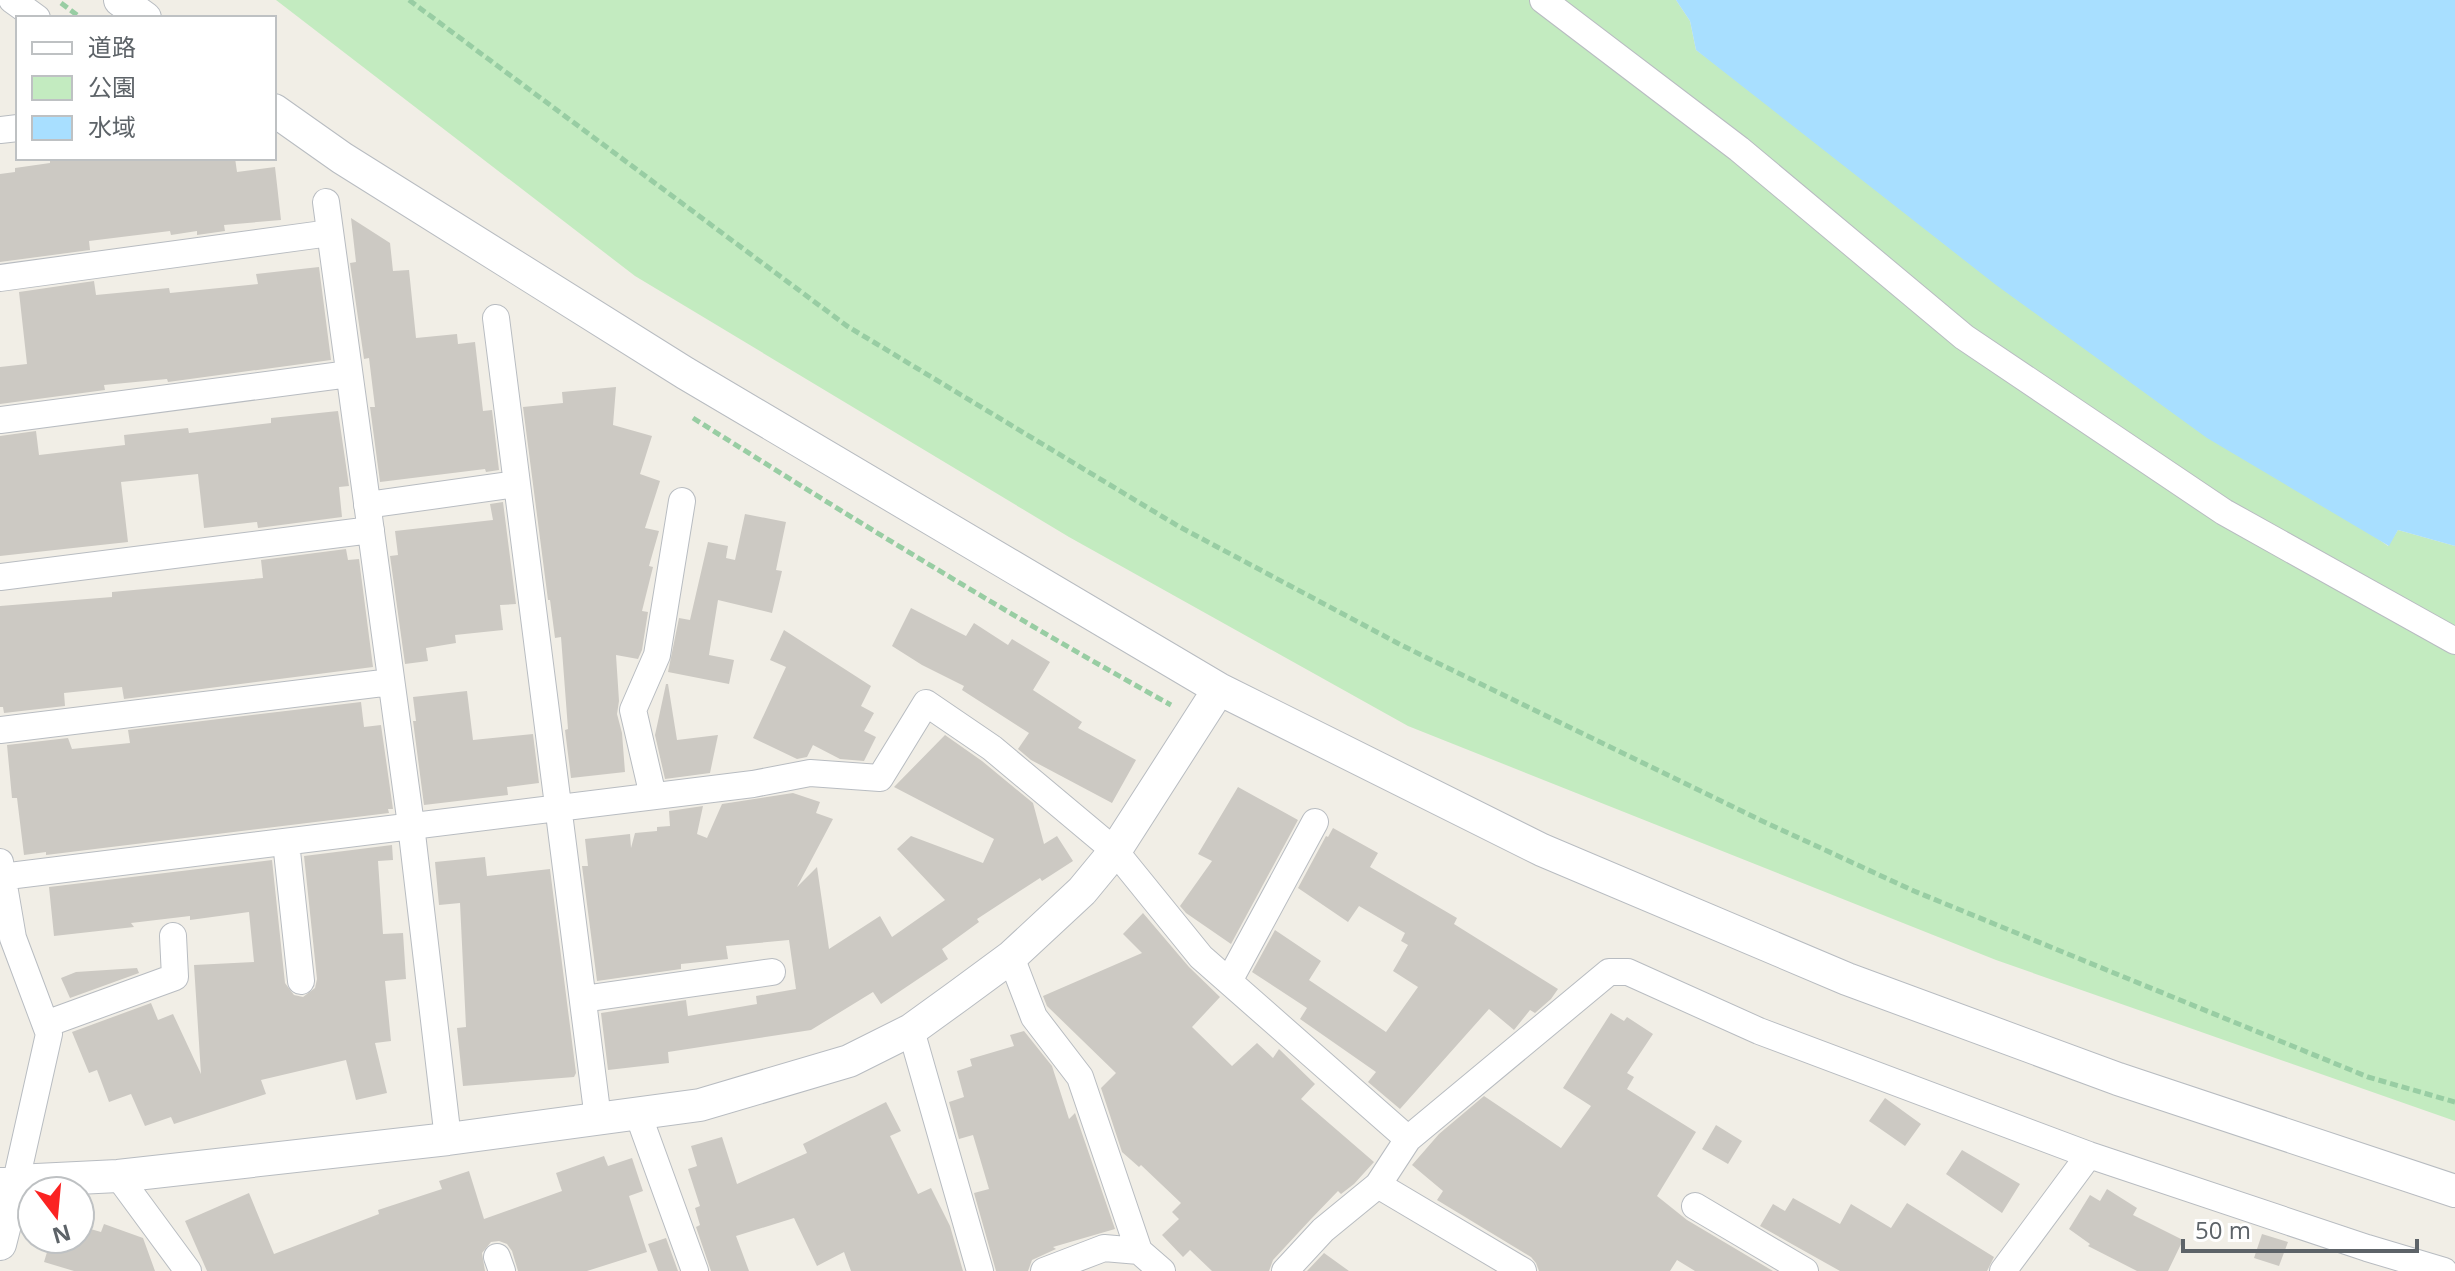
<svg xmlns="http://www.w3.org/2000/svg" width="2455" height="1271" font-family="'Open Sans','Noto Sans JP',sans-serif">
<rect width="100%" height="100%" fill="#f1eee6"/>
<path fill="#c3ebc0" d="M276 0H1676L1690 21 1696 50 2388 546 2398 530 2455 546V1121L1996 960 1408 726 1069 537 635 276Z"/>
<path fill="#a8dfff" d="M1676 0H2455V546L2398 530 2389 546 2207 438 1996 285 1696 50 1690 21Z"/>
<path fill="#ccc9c3" d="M50 158H235L237 172 275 167 281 220 224 225 225 231 197 235V231L171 235 170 231 89 241 90 250 0 262V174L15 172V168L50 163Z
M351 218 390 243 393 271 409 270 416 338 457 334 458 344 475 342 483 411 492 410 499 470 486 472 485 469 380 482 370 407H375L369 358 364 359 350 263 356 262Z
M319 267 331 360 168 382 167 379 104 385 105 390 0 404V367L27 364 19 292 94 281 96 295 169 288 170 293 258 284 256 274Z
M616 387 613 425 652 436 640 474 660 481 645 528 659 531 649 566 653 567 642 611 648 612 642 650 638 659 616 655 619 701 617 714 622 733 625 772 571 778 565 730 568 729 561 637 555 638 550 600H548L523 407 563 403 562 392Z
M338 411 349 486 339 487 342 517 258 528 257 522 204 528 198 474 121 482 128 542 0 556V436L36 431 39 455 125 445 124 435 188 428 189 433 271 423V418Z
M503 502 516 604 500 605 503 630 455 635 456 643 426 648 428 661 405 664 390 556 398 555 395 531 493 520 490 504Z
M745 514 786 522 776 570 782 571 772 613 718 600 709 655 734 660 729 684 668 672 679 618 690 620 708 542 728 546 726 558 735 560Z
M346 549 348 560 359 559 373 667 124 699 122 687 64 693 65 706 4 713 3 707H0V606L112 597V592L263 578 261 560Z
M911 608 966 636 974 623 1008 645 1012 639 1050 662 1033 690 1082 722 1078 728 1136 760 1112 803 1031 760 1018 749 1029 733 962 690 964 686 922 665 892 646Z
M784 630 871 686 861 706 874 713 864 731 876 737 864 761 840 759 813 745 807 757 797 759 753 738 786 667 770 660Z
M666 684H668L677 740 718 735 710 773 665 779 655 735Z
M467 691 473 740 533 734 539 783 507 787 508 795 424 805 413 721H416L413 697Z
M361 702 364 727 381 725 393 809H388L389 813 46 855V852L24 855 17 798H12L7 745 68 738 72 749 130 743 128 730Z
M945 735 982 761 1033 803 1044 844 1057 836 1073 861 1042 881 1040 878 977 919 979 922 942 949 948 959 881 1004 873 992 811 1030 668 1052 669 1063 608 1070 601 1013 686 1000 688 1016 757 1004 756 996 796 989 789 940 726 946 728 959 681 964V969L597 981 582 866H588L585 839 630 834 631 848 635 833 657 831V827L670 826 669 811 703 806 697 834 707 838 722 804 793 793 820 802 816 813 833 819 797 887 817 867 829 949 880 916 892 937 945 900 897 849 911 836 983 863 994 839 894 787Z
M1238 787 1298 820 1231 944 1186 913 1180 906 1212 861 1198 854Z
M1333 828 1378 853 1370 867 1457 918 1454 924 1558 989 1551 999 1535 1013 1530 1010 1514 1030 1489 1009 1400 1109 1368 1082 1376 1072 1300 1019 1307 1008 1252 972 1275 930 1321 961 1309 980 1386 1032 1418 987 1393 971 1408 945 1401 941 1405 933 1359 906 1348 922 1298 888 1326 836 1328 837Z
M392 845 393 860 378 861 383 934 403 933 406 979 385 981 391 1041 375 1043 387 1093 356 1100 346 1060 261 1080 266 1094 174 1124 171 1117 145 1126 131 1094 109 1102 97 1070 89 1073 72 1032 151 1003 158 1020 173 1014 201 1074 194 965 254 962 249 912 190 920V916L131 923 134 927 54 936 49 887 272 860 285 983 294 995 303 997 315 988 317 979 304 856Z
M485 857 487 876 550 869 576 1073 574 1077 463 1086 457 1028 466 1027 460 903 439 905 435 862Z
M1143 913 1189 967 1220 997 1192 1027 1232 1066 1257 1043 1273 1058 1279 1049 1315 1084 1301 1099 1374 1162 1354 1184 1341 1194 1338 1191 1311 1219 1273 1260 1269 1271H1212L1190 1250 1183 1257 1162 1235 1179 1219 1172 1212 1181 1203 1141 1165 1139 1167 1122 1152 1101 1088 1116 1073 1047 1006 1043 996 1142 953 1123 934Z
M137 968 139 973 70 998 61 978 76 972Z
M1611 1013 1624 1021 1627 1017 1653 1034 1627 1073 1634 1077 1627 1089 1696 1132 1657 1196 1687 1220 1773 1271H1695L1677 1260 1670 1271H1539L1536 1263 1531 1257 1437 1200 1443 1191 1412 1165 1439 1134 1484 1096 1561 1148 1591 1106 1563 1088Z
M1024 1031 1052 1066 1069 1119 1075 1113 1115 1229 1053 1247 1056 1249 1032 1260 1028 1271H996L974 1193 989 1189 973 1135 959 1139 949 1102 964 1097 957 1071 972 1066 970 1059 1014 1046 1010 1035Z
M1885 1098 1921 1124 1905 1146 1869 1121Z
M886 1102 901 1131 890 1136 918 1194 931 1188 950 1226 963 1271H851L844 1252 817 1266 794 1218 736 1236 749 1271H711L696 1227 700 1225 695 1208 700 1206 688 1169 697 1166 691 1146 722 1137 737 1184 807 1153 803 1144Z
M1716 1125 1742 1141 1728 1164 1702 1149Z
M1962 1150 2020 1184 2002 1213 1946 1174Z
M604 1156 608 1166 632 1158 643 1191 629 1196 647 1252 587 1271H518L512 1251 507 1244 499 1241 491 1242 482 1253 485 1271H207L185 1221 249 1193 274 1254 379 1214 378 1210 442 1189 439 1181 469 1171 484 1219 562 1191 556 1173Z
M2107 1189 2137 1208 2133 1215 2183 1240 2168 1271H2137L2088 1246 2090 1244 2069 1229 2090 1195 2100 1201Z
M1793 1198 1840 1224 1851 1204 1891 1228 1907 1203 1994 1257 1987 1271H1840L1760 1226 1773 1204 1785 1211Z
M104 1224 143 1238 155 1271H74L44 1262 51 1239H80V1226L101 1232Z
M2262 1234 2288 1242 2279 1266 2254 1258Z
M666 1238 678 1271H658L648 1244Z
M1324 1253 1349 1271H1307Z"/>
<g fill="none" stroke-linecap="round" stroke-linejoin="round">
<g stroke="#b8bcc1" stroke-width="28">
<path id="minor" d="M12 0 37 18
M1543 0 1739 149 1964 337 2224 512 2455 641
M0 130 18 128
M326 202 411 825 448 1139
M0 278 330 233
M496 318 517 484
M0 420 349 374
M367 505 517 484 598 1119
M0 577 371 530
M0 730 391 682
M653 796 633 710 657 655 682 501
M286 842 301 981
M0 862 13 938 49 1034 16 1181H0
M0 877 753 784 810 773 880 778 926 703 992 748 1115 851 1201 957 1408 1139
M1011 957 1034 1017 1080 1077 1139 1251
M1229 981 1315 822
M583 999 772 972
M46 1024 175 977 173 936
M911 1030 980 1271
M638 1114 695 1271
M118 1176 188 1271
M1378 1185 1523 1271
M1695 1206 1805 1271
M497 1257 502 1271
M1044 1271 1104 1248 1139 1251 1162 1271
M1285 1271 1323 1230 1378 1185 1408 1139 1609 972H1628L1759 1031 2089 1155 2367 1248 2444 1271
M2003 1271 2089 1155"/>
</g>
<g stroke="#b8bcc1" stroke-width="34">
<path id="tertiary" d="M120 0 145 18
M274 110 342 158 685 373 1219 689 1542 850 1847 979 2118 1079 2455 1191
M0 1244 16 1181 118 1176 448 1139 700 1105 849 1061 911 1030 958 996 1011 957 1082 891 1115 851 1219 689"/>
</g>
<path stroke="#98cda3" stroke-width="5" stroke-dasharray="8 4" stroke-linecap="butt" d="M409 0 847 326 1178 526 1403 646 1760 820 1914 891 2368 1077 2455 1102
M61 3 81 18
M693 418C850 517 1008 615 1171 705"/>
<use href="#minor" stroke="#fff" stroke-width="26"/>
<use href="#tertiary" stroke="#fff" stroke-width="32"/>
</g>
<rect x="16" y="16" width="260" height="144" fill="#ffffff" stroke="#bec1c3" stroke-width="2"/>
<rect x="32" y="42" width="40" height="12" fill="#ffffff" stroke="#bec1c3" stroke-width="2"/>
<text x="88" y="56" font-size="24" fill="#5d6368">道路</text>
<rect x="32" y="76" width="40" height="24" fill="#c3ebc0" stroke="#bec1c3" stroke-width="2"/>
<text x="88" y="96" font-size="24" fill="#5d6368">公園</text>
<rect x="32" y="116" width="40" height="24" fill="#a8dfff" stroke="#bec1c3" stroke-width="2"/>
<text x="88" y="136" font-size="24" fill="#5d6368">水域</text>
<g transform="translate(56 1215) rotate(164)"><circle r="38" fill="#ffffff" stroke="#bec1c3" stroke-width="2"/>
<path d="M0-6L14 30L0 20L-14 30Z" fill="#fb2322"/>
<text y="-12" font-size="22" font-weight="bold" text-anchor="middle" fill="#5d6368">N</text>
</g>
<path d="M2183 1239v12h234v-12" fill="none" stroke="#5d6368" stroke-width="4"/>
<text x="2195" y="1239" font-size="24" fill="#5d6368" stroke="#ffffff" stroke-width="6" paint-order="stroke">50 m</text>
</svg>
